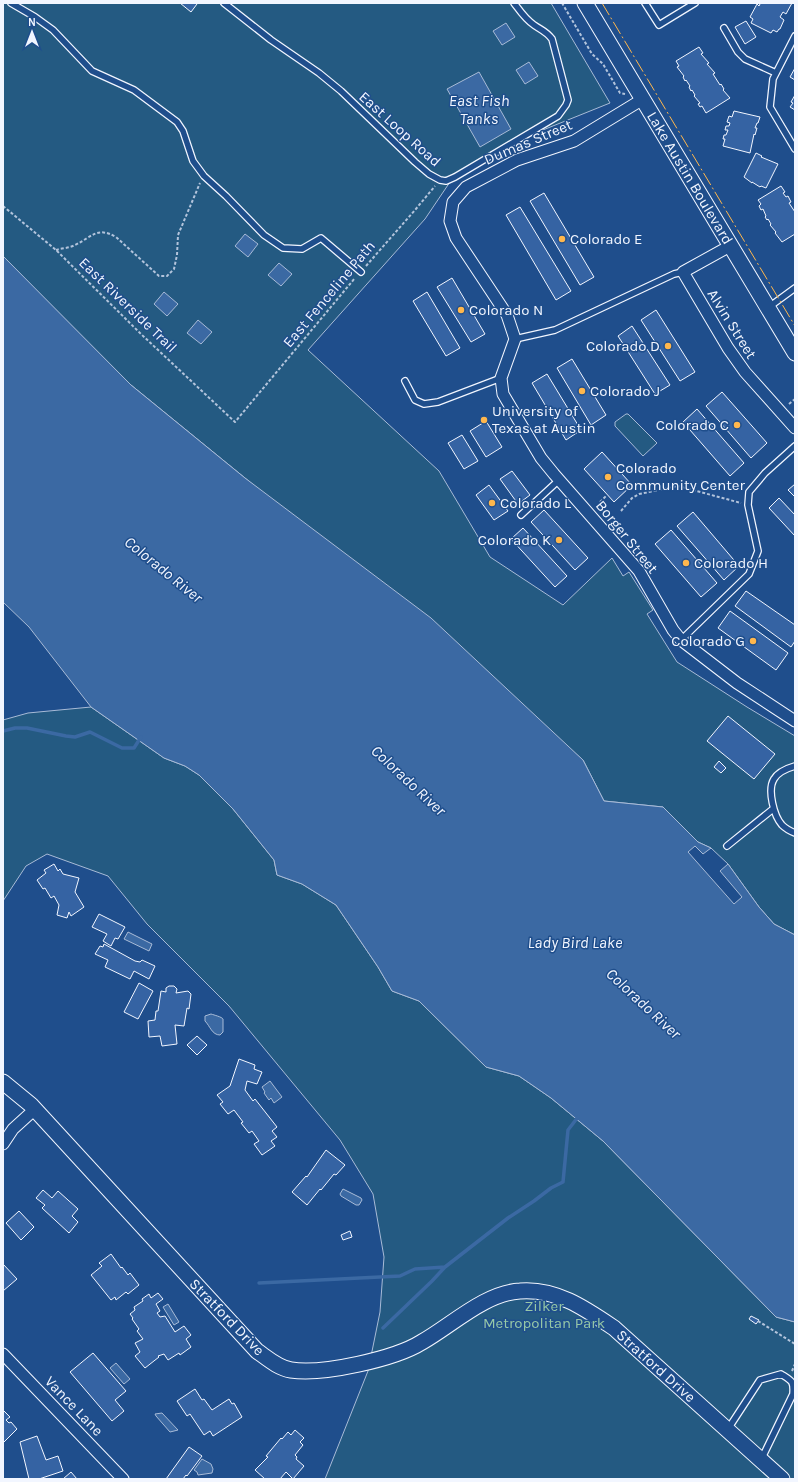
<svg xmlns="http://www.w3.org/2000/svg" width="798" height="1482" font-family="Karla,sans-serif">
<rect width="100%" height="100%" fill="#1f4e8c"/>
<path fill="#245a82" stroke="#a8bbd7" d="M3 3H551L610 103 528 136 454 176 425 219 308 350 439 471 490 557 563 605 612 558 623 576 629 572 653 610 647 614 677 662 747 707 795 736V935L774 924 759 907 728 864 711 848 698 842 663 807 604 801 583 760 245 478 131 385 3 257Z
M626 414H628L657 443 643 456 615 426V422Z
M91 707 164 758 185 766 199 775 233 809 274 860 277 875 302 884 336 905 378 967 392 991 419 1001 486 1067 519 1076 551 1098 603 1141 776 1317 795 1322V1479H325L368 1371 380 1312 384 1257 373 1194 340 1140 229 1006 147 924 108 876 47 854 26 866 3 901V720L28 713Z"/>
<path fill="#3b69a3" stroke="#a8bbd7" d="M506 23 515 37 502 45 493 31Z
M529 62 538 76 525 84 516 70Z
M479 72 511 129 480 147 447 89Z
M245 234 258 244 248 257 235 246Z
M3 256 131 385 245 478 431 618 583 760 604 801 663 807 698 842 711 848 703 854 695 846 688 852 734 904 742 897 720 871 728 864 759 907 774 924 795 935V1322L776 1317 603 1141 551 1098 519 1076 486 1067 419 1001 392 991 378 967 336 905 302 884 277 875 274 860 233 809 199 775 185 766 164 758 91 707 29 627 3 602Z
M279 263 292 274 281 286 268 275Z
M164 292 178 304 167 316 154 304Z
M198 320 212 332 201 344 187 333Z
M128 932 152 944 149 951 124 939Z
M211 1014C214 1015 222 1017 223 1019V1032L220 1035C212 1035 210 1026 205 1021V1016Z
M270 1081 282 1097 274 1103 271 1098 269 1100 264 1093 265 1092 262 1087Z
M343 1189 361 1198 362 1200 359 1205H356L341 1196 340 1194Z
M168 1304 179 1322 174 1325 163 1307Z
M116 1363 130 1379 124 1384 110 1368Z
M162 1413 178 1430 170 1432 156 1416 155 1414Z
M202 1459 211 1464 213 1469 212 1473 198 1475 197 1472 194 1470Z"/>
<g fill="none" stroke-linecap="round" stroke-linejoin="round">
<path stroke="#3b69a3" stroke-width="3.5" d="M3 731 15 728H27L66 736 75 737 90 732 122 748H134L141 737
M259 1283 400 1276 415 1269 445 1267 508 1218 534 1201 551 1188 563 1182 568 1130 578 1117
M383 1328 432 1281 445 1267"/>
</g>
<path fill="#3563a3" stroke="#f2f6ff" d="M180 3H196L197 4 191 12Z
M757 3H792L786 14 783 12 780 17 784 20 780 29H779L777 32 773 30 771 33 751 23 753 19 750 17 757 4 759 6 760 4Z
M746 21 756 37 745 44 735 27Z
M699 47 703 53 701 54 709 63 707 64 715 73 713 74 720 85 721 84 724 89 723 90 730 98 706 113 702 106 700 107 698 104 700 103 694 96 695 95 692 90 691 91 689 87 690 86 686 80 685 81 683 77 684 76 677 67 679 66 676 61Z
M795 68V80L790 77Z
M795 95V110L790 107 793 103 791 102Z
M734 111 760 117 758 123H757L755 128H757L755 135 754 134 750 153 723 146 725 139H723L724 135H726L728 130H725L726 126H729L730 123 727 122 729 116 732 117Z
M756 153 762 156 761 157 778 164 766 188 761 186 760 187 752 182V183L744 177Z
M781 186 785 192 783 193 786 197 788 196 791 202 789 203 795 212V234L782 242 775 233 776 232 770 225 771 224 768 219 767 220 765 217 766 216 763 209 761 210 759 206 761 204 758 200Z
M544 193 594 277 580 285 530 201Z
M520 207 571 291 556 300 506 215Z
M452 278 485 334 471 342 437 287Z
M427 292 460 348 446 356 413 301Z
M656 310 695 372 680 381 641 320Z
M632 326 670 385 655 394 618 336Z
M572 359 606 415 591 425 557 368Z
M547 374 581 430 566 440 532 383Z
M722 392 767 443 751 458 706 406Z
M697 409 744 463 730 476 683 422Z
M486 421 502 447 486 457 470 431Z
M462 435 478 461 464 469 448 443Z
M602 452 632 485 614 502 584 469Z
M512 471 530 495 518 504 500 479Z
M795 484V497L788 490Z
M489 485 508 511 494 520 476 495Z
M779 498 795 515V536L769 508Z
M544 510 588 558 575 570 531 522Z
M693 512 739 566 724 580 677 526Z
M523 528 567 576 555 587 511 539Z
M671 530 717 583 701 597 655 544Z
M746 591 795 625V641L791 647 735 606Z
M730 611 788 653 776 670 718 628Z
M728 716 775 754 754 779 707 741Z
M719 761 726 768 721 773 714 767Z
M54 864 58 871 60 869 63 874 79 878 75 892 84 907 71 916 69 912 67 918 57 915 59 905 54 896 51 898 45 888 43 889 37 880 46 873 44 870Z
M99 914 125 927 118 939 115 938 111 946 103 941 107 934 92 927Z
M104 944 135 961 140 962 142 960 155 966 149 979 134 971 130 979 105 967 108 960 95 954 100 946 103 947Z
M139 983 153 991 138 1019 124 1012Z
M169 986H174L177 989 176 993 188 991 191 994 189 1009 187 1008 184 1026 175 1025 177 1044 162 1046 160 1036 149 1037 148 1021 155 1020 156 1011H158L161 991 166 992V988Z
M197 1036 207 1045 197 1055 187 1045Z
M239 1059 255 1065 254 1069 262 1072 257 1084 247 1081 245 1090 253 1101 255 1099 277 1127 272 1131 277 1137 271 1141 275 1146 262 1155 254 1144 259 1141 252 1131 249 1133 241 1123 243 1122 234 1110 228 1114 220 1104 223 1102 217 1095 230 1086Z
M326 1150 345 1165 336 1175 334 1174 321 1190 320 1189 307 1205 292 1192 306 1176 307 1177Z
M43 1190 52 1198 58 1191 78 1209 72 1216 78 1222 69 1233 42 1208 45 1205 36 1198Z
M19 1211 34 1227 21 1240 6 1223Z
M350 1231 352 1237 343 1240 341 1235Z
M111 1254 121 1268 122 1267 128 1275 130 1273 139 1285 128 1294 126 1292 116 1300 115 1297 111 1300 91 1275 102 1266 99 1263Z
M3 1264 17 1279 3 1291Z
M158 1293 163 1299 156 1304 160 1311 157 1313 160 1317 165 1316 175 1332 184 1326 191 1335 186 1339 191 1347 180 1355 179 1353 168 1360 164 1354 158 1356 159 1357 145 1368 135 1356 140 1352 135 1343 143 1339 137 1331 139 1329 132 1319 133 1318 130 1314 135 1310 134 1307 143 1301 142 1299 149 1294 151 1298Z
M751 1316 759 1320 756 1324 749 1319Z
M93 1353 126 1391 115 1400 124 1411 112 1421 70 1372Z
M195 1389 202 1400 204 1399 212 1410 229 1399 232 1404 234 1403 242 1417 213 1436 210 1431 204 1435 190 1414 187 1416 177 1401Z
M3 1410 10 1417 6 1420 9 1423 11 1422 17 1429 3 1443Z
M295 1430 304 1438 300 1442 303 1445 295 1455 297 1457 296 1459 304 1466 293 1479 286 1472 280 1479H265L255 1470 268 1457 266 1456 281 1438 282 1439 288 1432 291 1435Z
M37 1436 46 1460 58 1456 63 1471 39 1479H29L20 1442Z
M189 1447 202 1456 187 1476 186 1475 183 1479H166Z
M71 1472 77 1479H63Z"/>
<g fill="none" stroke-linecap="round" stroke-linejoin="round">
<g stroke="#f2f6ff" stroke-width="8">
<path id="lane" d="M11 3 35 17 53 30 92 71 134 90 177 122 183 131 193 161 204 176 226 196 264 235 283 248 302 249 321 238 361 272
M224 3 271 40 319 73 341 91 415 162 429 174 440 180 446 181 455 177 558 116 566 105 568 100 552 39C546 31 541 30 534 25 525 19 520 11 514 3
M645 3 659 25 695 3
M724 28 738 52 745 59 776 73
M795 36 773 79 770 107 795 149
M769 307 795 288
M515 339 555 330 674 274 683 272
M405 381 415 400 424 404 438 402 501 378
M521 515 559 480
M681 640 749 574 758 551 748 505 749 492 765 473 795 446
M795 766C788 768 778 772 774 779 767 790 774 816 782 825 785 828 790 831 795 833
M727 846 773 809
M728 1429 760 1380 781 1374C792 1381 794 1381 793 1394L762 1458"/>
</g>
<g stroke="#f2f6ff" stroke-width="13">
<path id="street" d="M643 99 574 141 517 160 466 187 453 202 450 221 456 238 507 315 515 339 501 378 503 394 541 458 554 474 639 571 673 630 681 640 737 683 795 721
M730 246 683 272 728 348 745 372 795 428
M3 1144 13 1129 35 1109
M3 1354 123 1479"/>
</g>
<g stroke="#f2f6ff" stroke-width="17">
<path id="secondary" d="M585 3 795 353
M3 1082 31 1105 257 1351C267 1358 278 1368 291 1370 322 1375 395 1359 422 1342 452 1325 485 1293 520 1291 556 1288 586 1309 614 1328L782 1479"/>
</g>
<path stroke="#b3c4dc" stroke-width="2" stroke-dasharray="3 2" stroke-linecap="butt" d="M562 3 592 54 603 64 620 93 625 94
M3 206 56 250 142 335 235 422 355 278
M56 250C62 248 70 248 75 245 92 237 97 226 116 237L159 276H167L174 269 177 255 178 235 200 183
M366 266 415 210 435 186
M789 404 795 399
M600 502 606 496
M621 511 632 498 639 494 678 486 741 503
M758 1321 795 1344
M792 1371 795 1364"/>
<use href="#lane" stroke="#1f4e8c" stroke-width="5.5"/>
<use href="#street" stroke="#1f4e8c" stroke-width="11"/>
<use href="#secondary" stroke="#1f4e8c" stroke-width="15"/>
<path stroke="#ffb74d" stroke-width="1" stroke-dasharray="14 3 2 3" stroke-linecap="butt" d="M602 3 795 326"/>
</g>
<g fill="#ffb74d" stroke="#1f4e8c" stroke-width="1.5">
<circle cx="562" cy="239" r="4"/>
<circle cx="461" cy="310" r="4"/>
<circle cx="668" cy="346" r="4"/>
<circle cx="582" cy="391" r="4"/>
<circle cx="484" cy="420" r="4"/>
<circle cx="737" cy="425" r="4"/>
<circle cx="608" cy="477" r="4"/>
<circle cx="492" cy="503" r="4"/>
<circle cx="559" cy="540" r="4"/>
<circle cx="686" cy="563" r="4"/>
<circle cx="753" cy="641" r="4"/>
</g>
<g text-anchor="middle" stroke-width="3" stroke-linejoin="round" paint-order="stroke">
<g font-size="15" fill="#f2f6ff" stroke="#1f4e8c">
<text transform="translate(400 129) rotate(42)" y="5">East Loop Road</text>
<text transform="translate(528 142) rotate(-23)" y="5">Dumas Street</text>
<text transform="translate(690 178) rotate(59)" y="5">Lake Austin Boulevard</text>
<text transform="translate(329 294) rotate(-50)" y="5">East Fenceline Path</text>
<text transform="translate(128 305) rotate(44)" y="5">East Riverside Trail</text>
<text transform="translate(732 324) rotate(58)" y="5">Alvin Street</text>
<text transform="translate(627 537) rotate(51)" y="5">Borger Street</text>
<text transform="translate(227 1317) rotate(46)" y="5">Stratford Drive</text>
<text transform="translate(656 1366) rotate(42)" y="5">Stratford Drive</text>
<text transform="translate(74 1406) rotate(46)" y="5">Vance Lane</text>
</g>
<g font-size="15" fill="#f2f6ff" stroke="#1f4e8c" text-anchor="start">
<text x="570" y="244">Colorado E</text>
<text x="469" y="315">Colorado N</text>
<text x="660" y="351" text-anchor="end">Colorado D</text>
<text x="590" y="396">Colorado J</text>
<text x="492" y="416">University of<tspan x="492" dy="17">Texas at Austin</tspan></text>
<text x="729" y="430" text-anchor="end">Colorado C</text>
<text x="616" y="473">Colorado<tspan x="616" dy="17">Community Center</tspan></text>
<text x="500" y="508">Colorado L</text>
<text x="551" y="545" text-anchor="end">Colorado K</text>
<text x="694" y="568">Colorado H</text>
<text x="745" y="646" text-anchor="end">Colorado G</text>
</g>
<g font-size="15" fill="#97c8a6" stroke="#1f4e8c">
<text x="544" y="1311">Zilker<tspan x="544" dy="17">Metropolitan Park</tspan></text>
</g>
<g font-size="16" font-style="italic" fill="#f2f6ff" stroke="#1f4e8c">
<text x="479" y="106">East Fish<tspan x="479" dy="18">Tanks</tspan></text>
<text transform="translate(164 569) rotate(39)" y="6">Colorado River</text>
<text transform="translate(409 780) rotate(43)" y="6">Colorado River</text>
<text x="575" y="948">Lady Bird Lake</text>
<text transform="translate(644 1003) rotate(43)" y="6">Colorado River</text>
</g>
</g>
<rect width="798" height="1482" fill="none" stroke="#f2f6ff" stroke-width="8"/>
<g transform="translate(32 32)" stroke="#1f4e8c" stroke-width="3" paint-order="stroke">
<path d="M0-3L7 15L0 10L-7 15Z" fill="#f2f6ff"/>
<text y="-6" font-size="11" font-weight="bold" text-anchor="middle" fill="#f2f6ff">N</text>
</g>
</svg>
